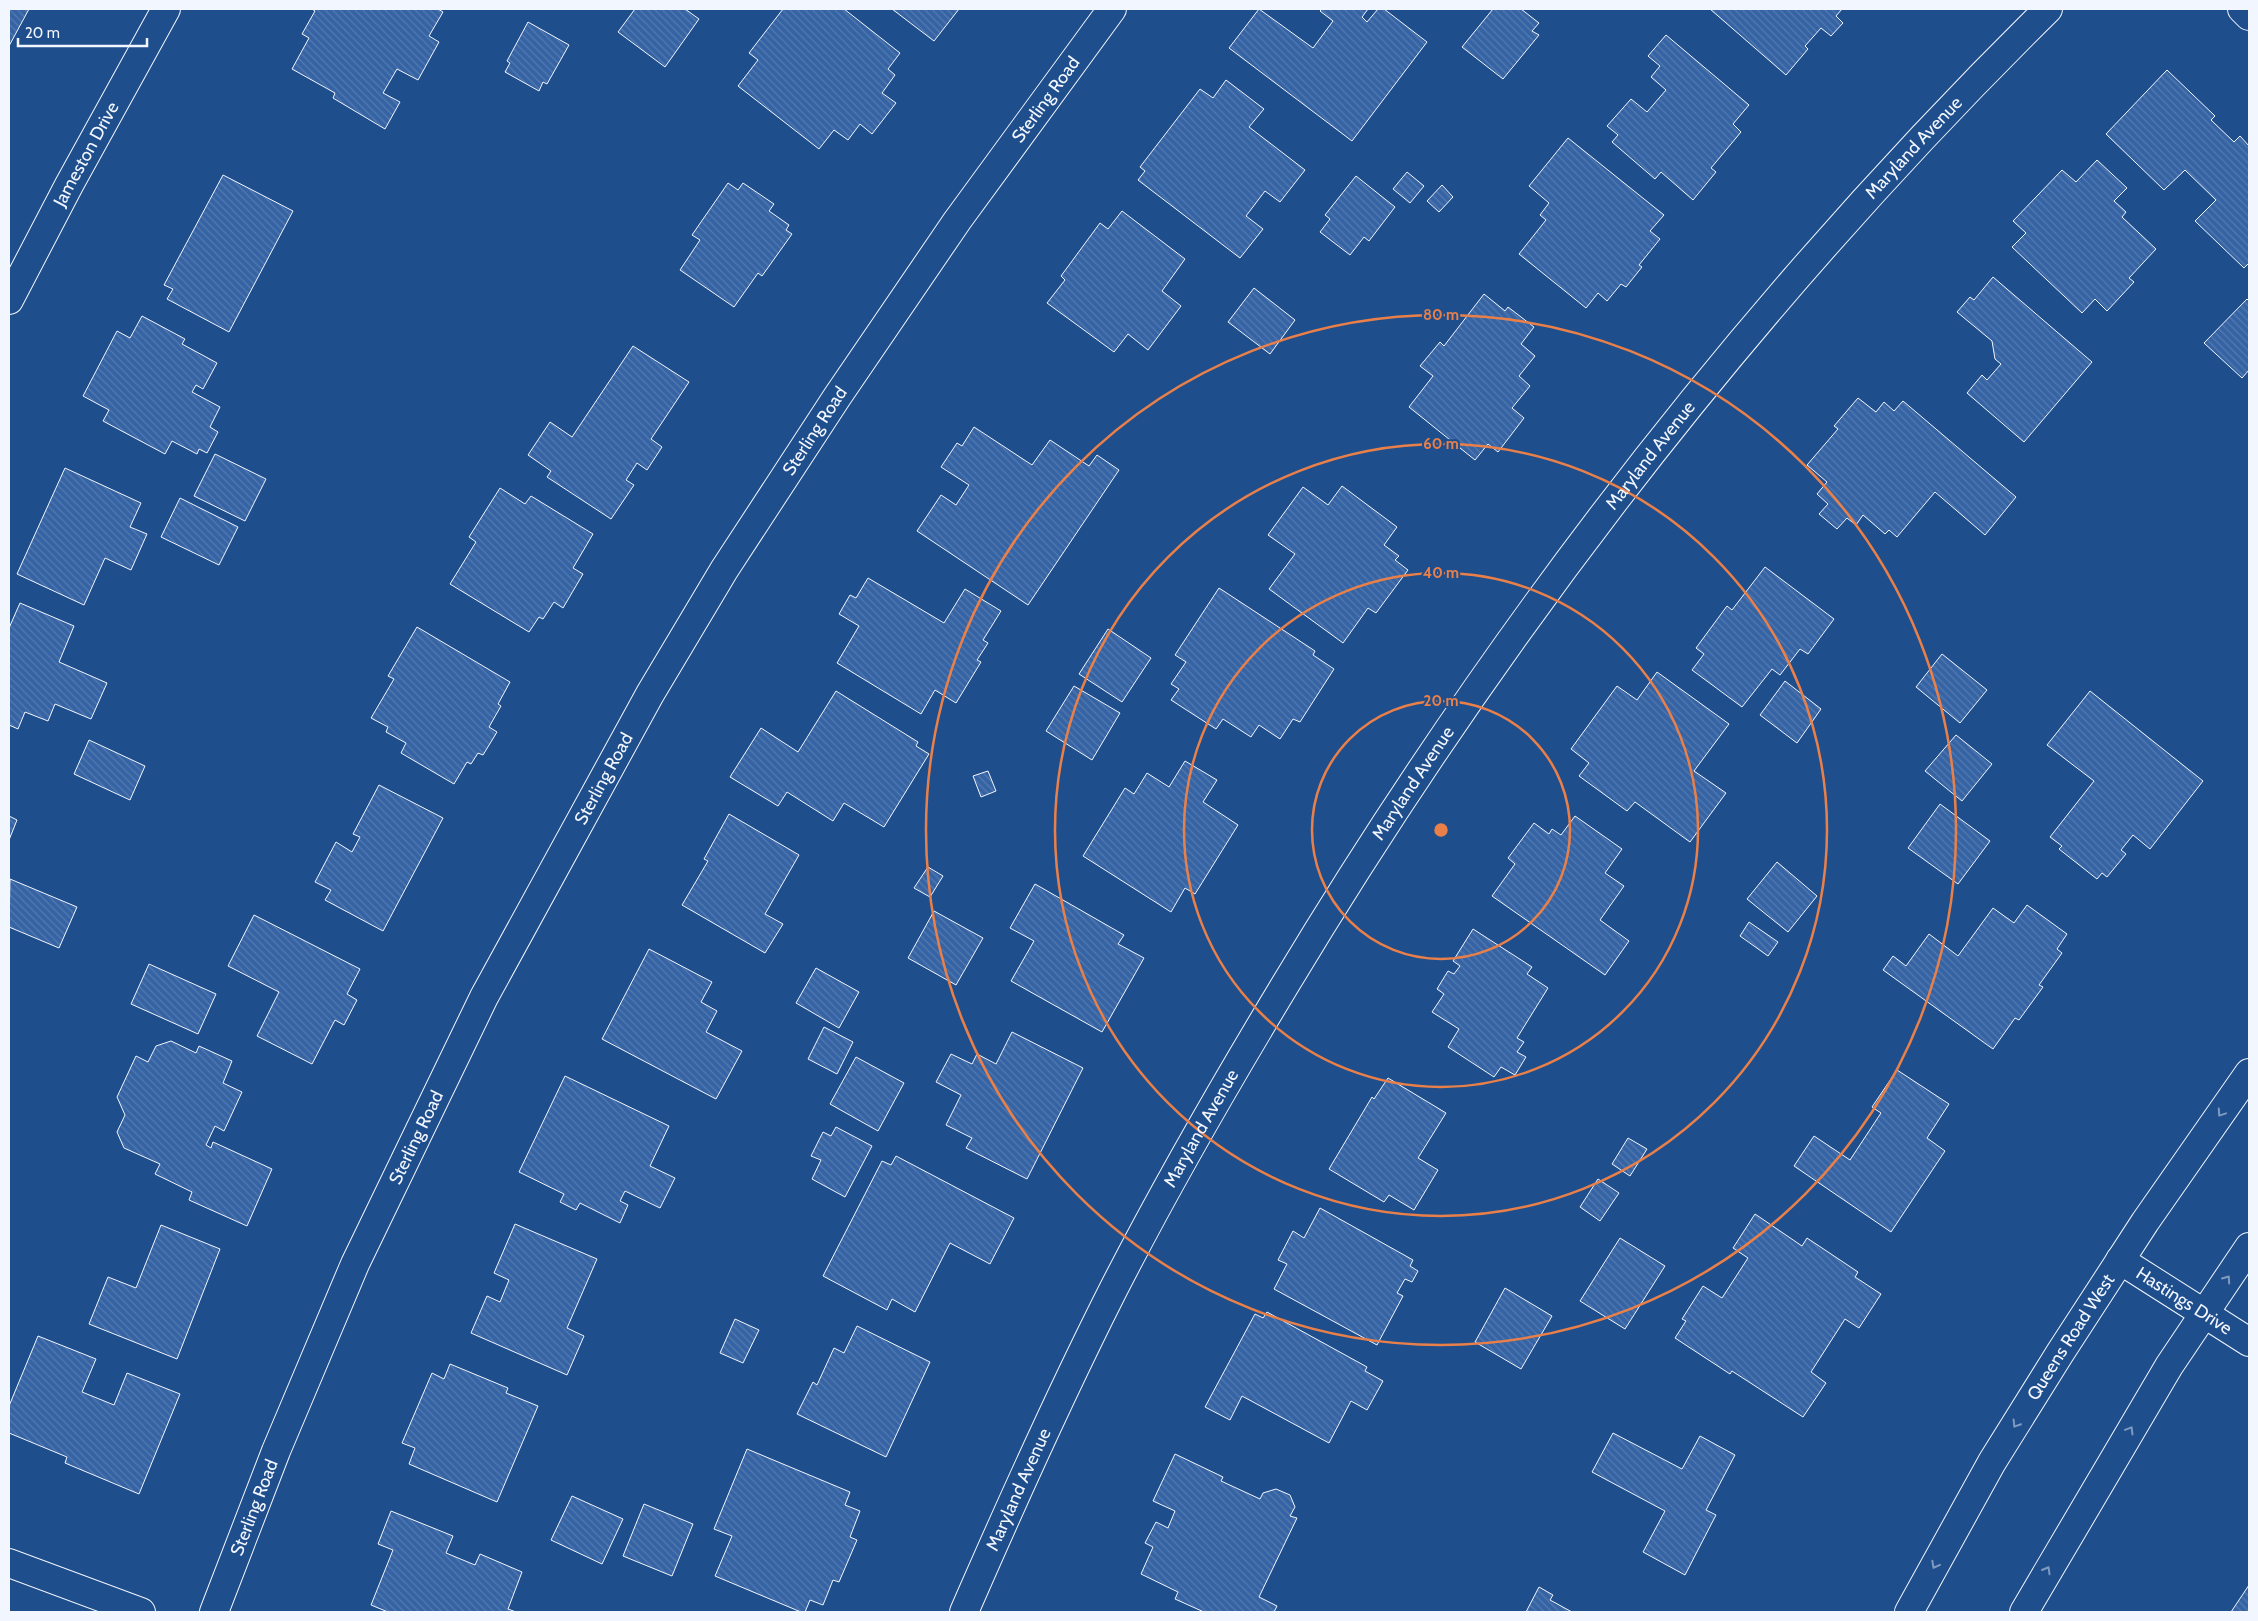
<svg xmlns="http://www.w3.org/2000/svg" width="2258" height="1621" font-family="Cabin,sans-serif">
<defs>
<pattern id="building-back-hatch" width="6" height="6" patternUnits="userSpaceOnUse" patternTransform="scale(1.25)"><rect width="6" height="6" fill="#3563a3"/><path d="M-1 5l2 2M0 0l6 6M5-1l2 2" fill="none" stroke="#537ab1"/></pattern>
</defs>
<rect width="100%" height="100%" fill="#1f4e8c"/>
<path fill="url(#building-back-hatch)" stroke="#f2f6ff" d="M9 9H29L9 46Z
M312 9H438L443 12 429 36 439 42 418 80 397 69 383 93 400 102 385 129 333 98 335 93 292 69 309 38 302 34 315 11Z
M635 9H685L699 19 665 67 618 32Z
M783 9H844L900 53 888 69 895 75 882 93 896 103 872 134 860 124 848 140 834 130 819 149 738 86 758 60 749 53Z
M892 9H959L934 41Z
M1259 9 1313 48 1333 21 1320 11 1322 9H1368L1362 17 1367 22 1378 9H1384L1427 42 1352 141 1229 48Z
M1493 9H1521L1539 23 1532 31 1539 35 1503 79 1462 47Z
M1710 9H1842L1836 16 1843 23 1831 36 1821 28 1805 46 1808 49 1786 75Z
M528 22 569 45 547 84 543 82 539 91 505 72 510 63 507 61Z
M1666 35 1749 105 1733 124 1741 132 1711 168 1716 172 1693 200 1661 172 1655 179 1612 142 1618 135 1607 126 1631 99 1647 112 1666 90 1651 77 1660 66 1648 56Z
M2167 70 2215 116 2211 120 2234 142 2240 136 2249 146V263L2244 268 2195 221 2216 200 2185 170 2164 190 2106 134Z
M1226 80 1264 109 1249 127 1305 170 1280 202 1265 191 1246 216 1263 229 1240 258 1138 180 1145 171 1140 167 1200 89 1213 98Z
M1568 138 1664 215 1650 231 1660 239 1639 265 1642 267 1626 287 1621 284 1607 301 1598 293 1586 308 1519 254 1546 220 1540 215 1549 203 1529 186Z
M2097 160 2127 188 2114 201 2126 212 2122 217 2156 249 2129 278 2134 282 2107 311 2095 299 2082 313 2012 247 2026 233 2013 221 2062 170 2076 182Z
M1407 172 1424 186 1410 203 1393 189Z
M223 175 293 211 229 332 167 299 173 289 164 285Z
M1356 176 1395 207 1369 241 1364 237 1350 255 1320 232 1330 219 1325 215Z
M728 183 738 190 743 183 774 204 769 211 789 225 786 230 792 234 762 276 758 273 734 307 680 270 700 240 692 235Z
M1442 185 1453 197 1439 212 1427 201Z
M1122 211 1185 259 1162 291 1181 306 1148 350 1128 334 1114 352 1047 303 1065 280 1061 276 1100 223 1108 229Z
M1993 277 2092 362 2024 442 1967 393 1982 375 1987 380 2001 364 1995 359 1992 341 1957 312 1970 297 1974 300Z
M1254 288 1295 320 1270 354 1228 322Z
M1484 294 1505 311 1508 307 1534 327 1521 344 1535 356 1519 376 1530 386 1512 408 1524 418 1498 452 1488 444 1475 460 1409 407 1433 376 1420 366 1440 342 1444 346Z
M2247 299 2249 301V370L2242 378 2204 343Z
M142 316 185 339 182 344 217 363 203 389 196 385 192 392 220 407 210 427 218 432 207 453 199 449 197 454 172 441 165 454 103 421 109 410 83 396 117 331 130 338Z
M633 346 689 382 651 439 662 447 647 470 637 463 626 480 634 485 611 519 547 477 551 471 528 455 550 422 572 437Z
M1858 398 1876 412 1884 402 1894 411 1903 401 2016 497 1985 535 1935 492 1897 537 1889 530 1885 534 1863 515 1856 525 1847 518 1837 529 1819 514 1828 504 1817 494 1827 482 1807 465 1838 429 1834 426Z
M974 427 1032 465 1050 440 1089 466 1097 455 1119 470 1028 605 917 531 941 495 956 505 969 485 941 467 957 443 962 446Z
M215 454 266 479 245 521 194 496Z
M65 468 141 503 130 527 147 534 131 570 105 558 84 605 17 574Z
M1342 486 1397 527 1384 545 1399 556 1395 560 1408 570 1376 613 1368 608 1343 643 1269 589 1295 554 1268 535 1303 487 1328 505Z
M500 488 525 504 531 496 593 534 573 568 583 574 563 608 554 602 543 619 539 617 529 632 450 584 476 542 469 537Z
M180 498 238 527 219 565 161 537Z
M1765 567 1834 619 1808 654 1800 649 1780 675 1772 669 1742 707 1692 670 1704 654 1696 648 1727 606 1732 610Z
M868 578 944 623 965 589 1001 611 983 640 988 643 977 660 981 662 956 703 935 690 921 714 837 663 859 626 839 614 850 595 856 598Z
M1219 588 1315 651 1313 655 1334 669 1300 722 1293 719 1280 739 1259 725 1251 737 1223 719 1216 729 1171 700 1179 689 1171 684 1186 662 1175 655Z
M20 603 74 626 59 662 107 683 91 719 55 704 48 721 25 712 18 729 9 725V628Z
M417 627 510 682 498 704 501 706 489 727 497 732 483 755 478 753 471 764 467 762 454 784 401 753 406 743 386 732 388 727 371 718 394 679 388 676Z
M1108 629 1151 658 1122 702 1079 674Z
M1942 654 1987 690 1960 723 1916 687Z
M1657 672 1729 724 1694 771 1726 793 1690 842 1635 802 1627 811 1579 776 1589 763 1571 749 1617 686 1637 700Z
M1785 681 1821 709 1797 743 1760 715Z
M1074 686 1120 713 1092 760 1046 731Z
M836 691 918 742 916 746 929 754 884 827 844 803 833 821 787 792 778 806 730 777 761 728 798 752Z
M2090 691 2203 781 2150 849 2133 835 2121 850 2126 854 2107 877 2102 873 2097 879 2059 849 2062 846 2050 837 2094 781 2047 745Z
M1956 735 1992 764 1962 801 1925 771Z
M89 740 145 766 130 800 74 774Z
M1185 761 1217 780 1203 802 1238 825 1195 894 1185 888 1171 912 1083 856 1125 788 1134 794 1147 773 1169 787Z
M988 771 996 791 981 797 973 776Z
M379 785 443 818 383 931 325 900 331 890 315 882 336 842 352 852 360 837 353 834Z
M1940 804 1990 841 1958 884 1908 848Z
M729 814 799 855 765 914 783 924 765 953 682 905 708 861 704 859Z
M9 816 17 820 9 840Z
M1575 816 1622 849 1605 873 1624 886 1600 920 1629 941 1605 975 1492 896 1515 864 1508 858 1534 823 1549 834 1552 829 1561 835Z
M1777 862 1817 896 1788 932 1747 899Z
M928 867 943 876 930 897 914 888Z
M10 879 77 907 59 948 9 927Z
M1035 884 1124 935 1118 944 1144 958 1102 1032 1011 981 1034 941 1010 928Z
M2027 905 2067 934 2057 949 2062 953 2039 985 2043 987 2019 1020 2015 1018 1993 1049 1883 970 1893 956 1906 966 1929 934 1958 956 1993 908 2014 923Z
M934 911 983 938 956 985 908 958Z
M254 915 360 969 347 994 357 1000 344 1025 335 1020 312 1064 257 1036 279 992 228 966Z
M1749 922 1778 942 1768 956 1740 936Z
M1473 929 1532 967 1527 974 1548 988 1517 1038 1524 1042 1517 1052 1526 1057 1515 1075 1501 1067 1494 1077 1448 1047 1459 1029 1432 1012 1444 994 1437 989 1448 971 1454 974 1460 966 1453 961Z
M649 949 712 982 701 1002 717 1011 706 1032 742 1051 716 1099 602 1039Z
M149 964 216 994 198 1034 131 1004Z
M816 968 859 992 839 1028 796 1003Z
M824 1027 853 1042 837 1074 808 1059Z
M1012 1032 1083 1068 1027 1179 966 1148 972 1138 946 1125 961 1095 936 1082 951 1054 972 1064 977 1054 996 1064Z
M171 1041 196 1053 199 1046 232 1061 223 1083 242 1092 224 1131 215 1126 206 1145 211 1148 213 1142 272 1169 247 1226 189 1200 192 1192 155 1174 160 1164 124 1148 117 1132 125 1115 117 1097 136 1056 148 1062 156 1046Z
M856 1057 904 1083 878 1131 830 1104Z
M1897 1070 1949 1104 1927 1138 1945 1151 1891 1232 1794 1166 1814 1136 1850 1160 1881 1113 1872 1107Z
M565 1076 669 1126 650 1166 675 1178 660 1208 625 1191 620 1201 628 1205 620 1223 580 1203 576 1210 560 1202 564 1194 519 1172Z
M1388 1078 1446 1113 1418 1158 1438 1170 1414 1210 1389 1195 1384 1202 1329 1169 1372 1097 1374 1099Z
M836 1127 872 1146 845 1197 812 1179 821 1160 811 1156 823 1132 831 1136Z
M1628 1138 1647 1149 1630 1176 1612 1164Z
M896 1156 1014 1218 990 1264 950 1243 915 1312 892 1299 887 1310 823 1276 882 1161 891 1165Z
M1598 1179 1619 1193 1600 1221 1580 1207Z
M1320 1208 1413 1260 1410 1266 1418 1271 1412 1282 1405 1279 1397 1293 1403 1296 1377 1345 1274 1289 1287 1264 1278 1260 1293 1231 1304 1238Z
M1755 1214 1802 1246 1807 1238 1858 1272 1855 1277 1881 1294 1859 1328 1845 1319 1811 1372 1826 1383 1803 1417 1732 1371 1730 1374 1675 1338 1686 1321 1682 1319 1703 1286 1722 1298 1748 1258 1733 1248Z
M515 1224 597 1259 567 1328 584 1336 567 1375 471 1333 487 1296 500 1302 509 1280 494 1273Z
M161 1225 220 1249 177 1359 89 1324 108 1277 136 1288Z
M1620 1238 1665 1266 1625 1329 1580 1301Z
M1505 1288 1552 1316 1521 1369 1475 1342Z
M1267 1312 1367 1367 1365 1371 1383 1381 1367 1410 1351 1401 1329 1443 1242 1396 1230 1420 1205 1407 1255 1314 1263 1318Z
M735 1319 759 1330 743 1363 720 1353Z
M857 1326 930 1362 886 1457 797 1414 813 1382 817 1385 834 1348 844 1353Z
M38 1336 96 1359 82 1392 114 1405 127 1373 180 1394 139 1494 65 1463 67 1457 9 1433V1406Z
M450 1364 508 1388 506 1393 538 1406 497 1502 409 1464 415 1448 402 1443 432 1373 444 1379Z
M1613 1433 1682 1469 1700 1436 1735 1455 1706 1510 1716 1515 1685 1575 1643 1552 1665 1511 1592 1472Z
M747 1449 850 1492 845 1505 860 1511 850 1537 857 1540 839 1582 833 1580 823 1605 810 1600 805 1612H801L715 1576 732 1536 714 1529Z
M1175 1454 1223 1477 1221 1481 1260 1499 1263 1493 1276 1489 1290 1495 1295 1507 1290 1516 1297 1518 1259 1597 1277 1606 1274 1612H1204L1175 1599 1178 1592 1141 1574 1153 1547 1145 1543 1156 1522 1168 1528 1175 1511 1153 1501Z
M572 1496 623 1519 602 1564 551 1540Z
M644 1504 693 1524 672 1576 623 1556Z
M391 1511 453 1536 446 1553 475 1565 480 1554 522 1572 508 1609 516 1612H388L371 1605 393 1550 378 1544Z
M2249 1585V1612H2231Z
M1539 1587 1553 1595 1550 1600 1572 1612H1526Z"/>
<g fill="none" stroke-linecap="round" stroke-linejoin="round">
<g stroke="#f2f6ff" stroke-width="30">
<g id="street">
<path id="s1" d="M9 300 69 185 166 9"/>
<path id="s2" d="M2120 1260 2249 1342"/>
<path d="M9 1563 141 1612"/>
<path id="s3" d="M214 1612 276 1451 355 1264 484 997 650 694 724 570 837 397 957 221 1112 9"/>
<path id="s4" d="M964 1612C1011 1504 1059 1397 1112 1292 1165 1188 1224 1086 1285 985 1498 631 1753 300 2048 9"/>
</g>
</g>
<g stroke="#f2f6ff" stroke-width="30">
<g id="secondary">
<path d="M2242 9 2249 16"/>
<path id="s5" d="M1909 1612 1992 1462 2060 1353 2145 1222 2249 1073"/>
<path d="M2024 1612 2169 1366 2249 1247"/>
</g>
</g>
<use href="#street" stroke="#1f4e8c" stroke-width="28"/>
<use href="#secondary" stroke="#1f4e8c" stroke-width="28"/>
</g>
<defs><path id="oneway-chevron" d="M-2-3.5L2.5 0L-2 3.5" fill="none" stroke-width="1.6" stroke-linecap="round" stroke-linejoin="round" transform="scale(1.25)"/></defs>
<g stroke="#7e9ac0">
<use href="#oneway-chevron" transform="translate(2221 1113) rotate(124)"/>
<use href="#oneway-chevron" transform="translate(2227 1279) rotate(-55)"/>
<use href="#oneway-chevron" transform="translate(2016 1424) rotate(122)"/>
<use href="#oneway-chevron" transform="translate(2130 1430) rotate(-59)"/>
<use href="#oneway-chevron" transform="translate(1935 1565) rotate(118)"/>
<use href="#oneway-chevron" transform="translate(2047 1570) rotate(-60)"/>
</g>
<g fill="none" stroke="#ea8049" stroke-width="2.5">
<circle cx="1441" cy="830" r="129"/>
<circle cx="1441" cy="830" r="257"/>
<circle cx="1441" cy="830" r="386"/>
<circle cx="1441" cy="830" r="515"/>
</g>
<g text-anchor="middle" stroke-width="4" stroke-linejoin="round" paint-order="stroke">
<g font-size="18" fill="#f2f6ff" stroke="#1f4e8c">
<text dy="6" stroke="none"><textPath href="#s3" startOffset="1732">Sterling Road</textPath></text>
<text dy="6" stroke="none"><textPath href="#s4" startOffset="1754">Maryland Avenue</textPath></text>
<text dy="6" stroke="none"><textPath href="#s1" startOffset="165">Jameston Drive</textPath></text>
<text dy="6" stroke="none"><textPath href="#s3" startOffset="1328">Sterling Road</textPath></text>
<text dy="6" stroke="none"><textPath href="#s4" startOffset="1349">Maryland Avenue</textPath></text>
<text dy="6" stroke="none"><textPath href="#s3" startOffset="921">Sterling Road</textPath></text>
<text dy="6" stroke="none"><textPath href="#s4" startOffset="944">Maryland Avenue</textPath></text>
<text dy="6" stroke="none"><textPath href="#s4" startOffset="539">Maryland Avenue</textPath></text>
<text dy="6" stroke="none"><textPath href="#s3" startOffset="516">Sterling Road</textPath></text>
<text dy="6" stroke="none"><textPath href="#s2" startOffset="76">Hastings Drive</textPath></text>
<text dy="6" stroke="none"><textPath href="#s5" startOffset="319">Queens Road West</textPath></text>
<text dy="6" stroke="none"><textPath href="#s4" startOffset="134">Maryland Avenue</textPath></text>
<text dy="6" stroke="none"><textPath href="#s3" startOffset="112">Sterling Road</textPath></text>
</g>
</g>
<circle cx="1441" cy="830" r="8" fill="#ea8049" stroke="#1f4e8c" stroke-width="2.5"/>
<g font-size="15" text-anchor="middle" font-weight="bold" fill="#ea8049" stroke="#1f4e8c" stroke-width="4" stroke-linejoin="round" paint-order="stroke">
<text x="1441" y="320">80 m</text>
<text x="1441" y="449">60 m</text>
<text x="1441" y="578">40 m</text>
<text x="1441" y="706">20 m</text>
</g>
<rect width="2258" height="1621" fill="none" stroke="#f2f6ff" stroke-width="20"/>
<path d="M18 38v8h129v-8" fill="none" stroke="#f2f6ff" stroke-width="2.5"/>
<text x="25" y="38" font-size="15" fill="#f2f6ff" stroke="#1f4e8c" stroke-width="4" paint-order="stroke">20 m</text>
</svg>
